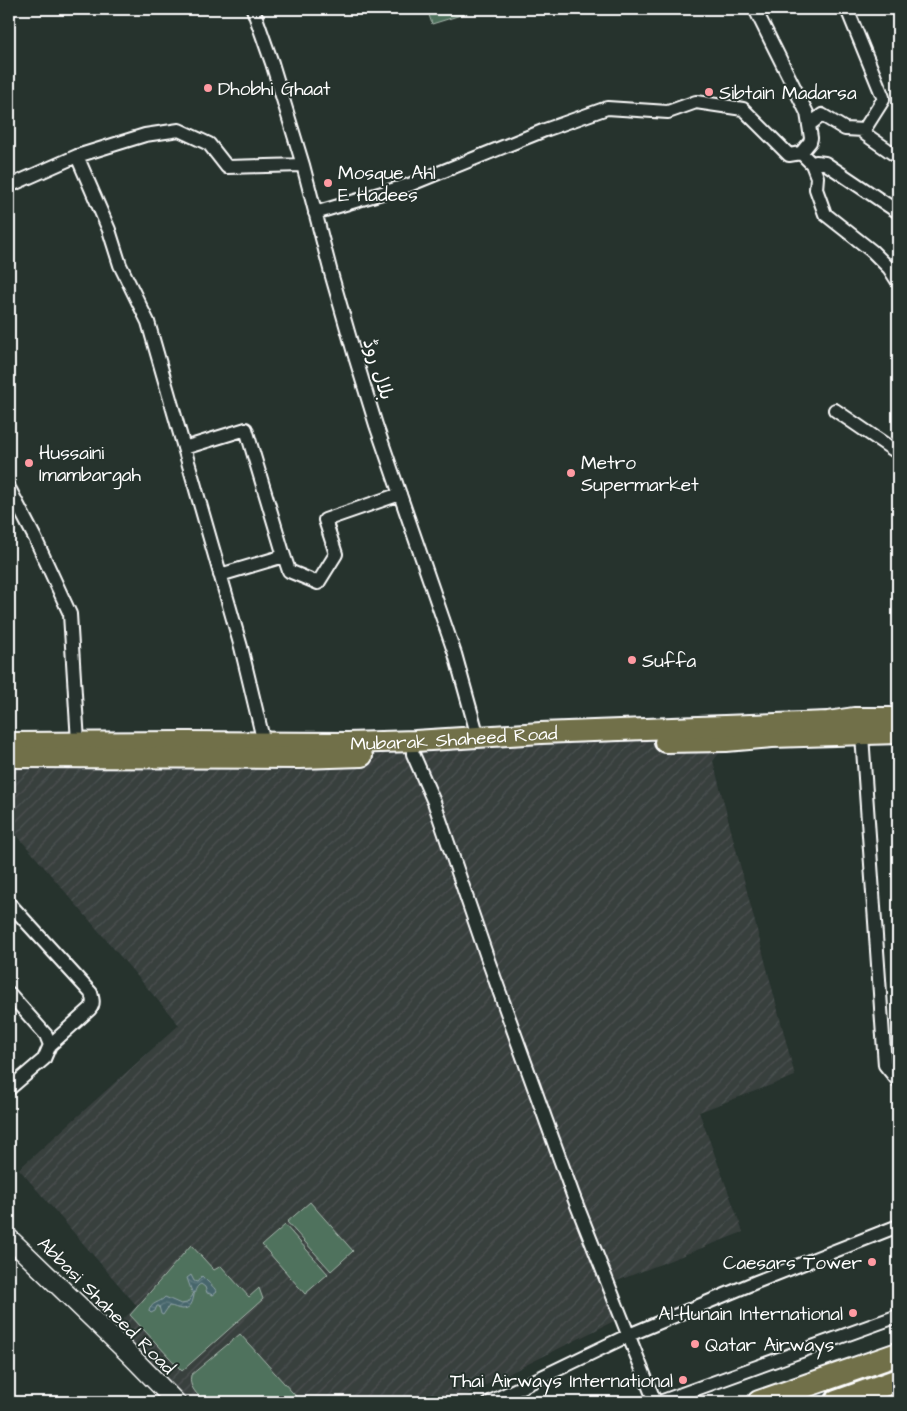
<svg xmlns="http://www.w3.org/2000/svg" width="907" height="1411" font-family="'Architects Daughter','Playpen Sans Arabic',sans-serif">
<defs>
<pattern id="industrial-furrows" width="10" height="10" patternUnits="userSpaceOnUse" patternTransform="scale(1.25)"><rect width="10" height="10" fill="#383f3e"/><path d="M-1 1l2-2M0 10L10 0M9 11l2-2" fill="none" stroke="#4c5251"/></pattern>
<pattern id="water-waves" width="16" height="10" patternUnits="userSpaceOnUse" patternTransform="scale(1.25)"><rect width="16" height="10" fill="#46666c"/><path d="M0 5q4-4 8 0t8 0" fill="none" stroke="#627d82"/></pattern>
</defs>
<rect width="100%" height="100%" fill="#26332d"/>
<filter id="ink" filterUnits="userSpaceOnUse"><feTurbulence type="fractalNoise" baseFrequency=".02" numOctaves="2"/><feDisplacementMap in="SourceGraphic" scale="10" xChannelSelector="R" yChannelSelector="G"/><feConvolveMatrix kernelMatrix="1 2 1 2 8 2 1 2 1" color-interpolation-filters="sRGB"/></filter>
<g filter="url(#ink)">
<path fill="url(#industrial-furrows)" d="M735 732 713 761 795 1076 699 1112 743 1232 609 1284 622 1317 462 1397 466 1402H175L108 1334 137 1306 19 1169 179 1025 9 826V752Z"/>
<path fill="#50725d" stroke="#a8b8ae" d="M427 9H480L432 24Z
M310 1202 353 1251 331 1271 287 1222Z
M285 1225 328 1274 305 1294 262 1245Z
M191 1245 214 1270 221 1266 249 1297 259 1288 263 1299 182 1371 130 1315Z
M240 1334 301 1402H205C197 1394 188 1387 191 1375Z"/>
<path fill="url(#water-waves)" stroke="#90a3a7" d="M191 1275 194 1281 197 1282 202 1276C207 1282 213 1285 217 1292L213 1295 207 1293 205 1287 201 1284C190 1288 198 1309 182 1309 177 1309 174 1306 169 1306L163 1315 161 1314 159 1306H157L155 1311 151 1313 149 1311C151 1302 160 1303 165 1297L181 1304 187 1303 193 1295 187 1278Z"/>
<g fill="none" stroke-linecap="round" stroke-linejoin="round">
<g stroke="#fff" stroke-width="16">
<path id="street" d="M253 9 272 63 303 165 331 273 354 353 376 425 455 654 478 737
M847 9 883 97V100L864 130 865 134 898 157
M897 9 898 13
M809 125 822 115 845 129 864 130
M801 153 812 164 817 177 816 189 825 214 872 251 889 268 898 282
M77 156 109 230 120 265 148 322 241 647 264 743
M812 164 816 162 825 163 898 212
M9 186 77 156 145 135 179 130 209 144 227 167 303 165
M315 213 409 185 545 130 607 108 668 112 696 102 743 109 789 155 801 153 810 142 811 138 807 113 755 9
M835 410 898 453
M184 448 246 429 284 556
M9 488 35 538 70 614 78 742
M220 575 284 556 289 571 318 583 336 554 325 520 400 494
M862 735 885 1065 898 1081
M413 754 434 802 488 960 574 1198 655 1402
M9 903 91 993C93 1000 94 1004 90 1009L50 1045
M9 993 46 1035 50 1045 44 1059 9 1089
M490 1402 629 1335 756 1282 898 1226
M660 1402 898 1316"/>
</g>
<g stroke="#fff" stroke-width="21">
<path id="secondary" d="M9 1238 128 1353 176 1402"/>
</g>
<g stroke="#fff" stroke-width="24">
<g id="primary">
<path d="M665 742 726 741 772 737 898 733"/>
<path id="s1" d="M9 743 186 742 347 743 415 741 541 733 828 722 854 718H898"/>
<path d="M9 757 300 758 362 756"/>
</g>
</g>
<g stroke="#fff" stroke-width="26">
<path id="highway" d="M759 1402 898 1354
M836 1402 898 1380"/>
</g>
<use href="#street" stroke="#26332d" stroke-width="12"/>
<use href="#secondary" stroke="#26332d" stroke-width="18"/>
<use href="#primary" stroke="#71704a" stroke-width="20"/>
<use href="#highway" stroke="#71704a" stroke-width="22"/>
</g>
</g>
<g fill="#ff9aa2" stroke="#26332d" stroke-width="2">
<circle cx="208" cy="88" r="5"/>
<circle cx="709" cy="92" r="5"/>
<circle cx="328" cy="183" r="5"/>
<circle cx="29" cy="463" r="5"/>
<circle cx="571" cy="473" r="5"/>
<circle cx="632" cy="660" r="5"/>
<circle cx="872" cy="1262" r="5"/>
<circle cx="853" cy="1313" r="5"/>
<circle cx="695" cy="1344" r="5"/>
<circle cx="683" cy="1380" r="5"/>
</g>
<g text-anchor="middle" stroke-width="4" stroke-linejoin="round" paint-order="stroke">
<g font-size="19" fill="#fff" stroke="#26332d" text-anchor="start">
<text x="218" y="95">Dhobhi Ghaat</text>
<text x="719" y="99">Sibtain Madarsa</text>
<text x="338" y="179">Mosque Ahl<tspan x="338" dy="22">E Hadees</tspan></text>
<text x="39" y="459">Hussaini<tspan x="39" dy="22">Imambargah</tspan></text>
<text x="581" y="469">Metro<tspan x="581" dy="22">Supermarket</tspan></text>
<text x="642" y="667">Suffa</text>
<text x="862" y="1269" text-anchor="end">Caesars Tower</text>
<text x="843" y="1320" text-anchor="end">Al-Hunain International</text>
<text x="705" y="1351">Qatar Airways</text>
<text x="673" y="1387" text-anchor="end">Thai Airways International</text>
</g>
<g font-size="19" fill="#fff" stroke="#26332d">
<text transform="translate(379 369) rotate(73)" y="7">بلال روڈ</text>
<text dy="7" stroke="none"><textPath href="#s1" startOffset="445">Mubarak Shaheed Road</textPath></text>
<text transform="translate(107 1305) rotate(45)" y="7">Abbasi Shaheed Road</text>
</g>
</g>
<rect width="907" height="1411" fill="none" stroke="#26332d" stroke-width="30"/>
<rect x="15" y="15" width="877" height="1381" fill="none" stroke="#fff" stroke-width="2" filter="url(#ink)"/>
</svg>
